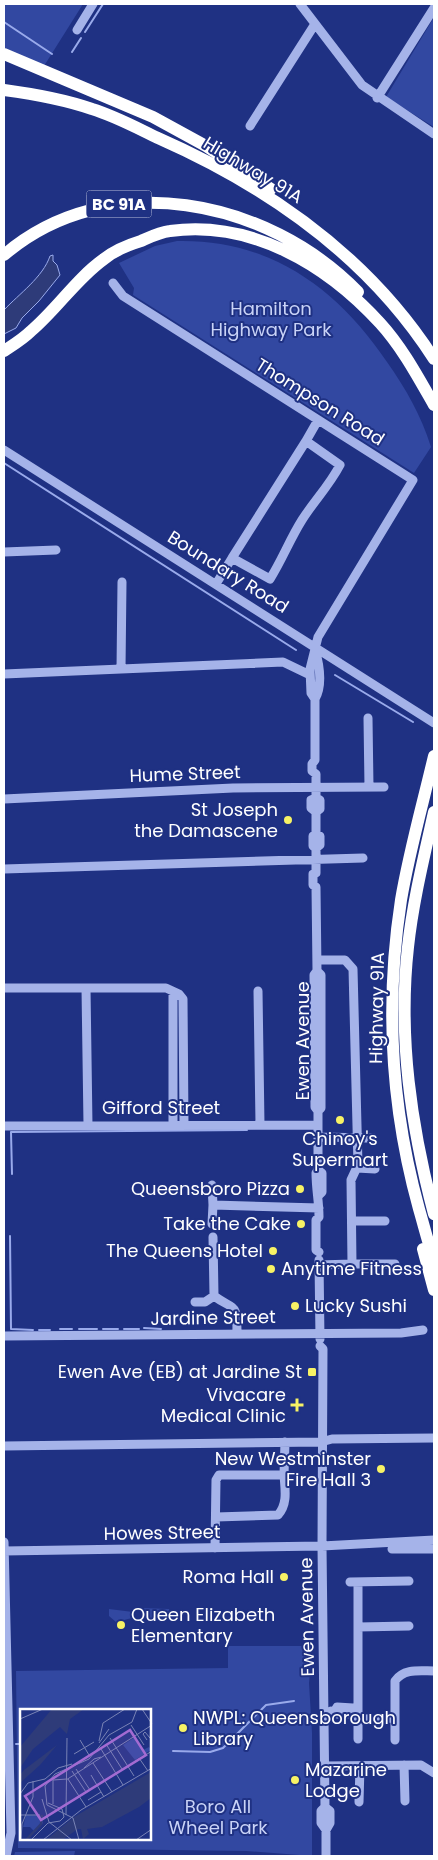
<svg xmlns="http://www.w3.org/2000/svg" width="438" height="1860" font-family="Poppins,sans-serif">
<rect width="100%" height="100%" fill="#1f3183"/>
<path fill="#3248a1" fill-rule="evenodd" d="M4 4H83L44 66 4 48Z
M433 19 434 20V127L386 97Z
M177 241C270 239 337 288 387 362 406 389 421 415 431 447L414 473 133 295 134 288 119 263 155 246Z
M141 1608 169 1609 172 1617 168 1619H141Z
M109 1609 133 1612 132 1618 116 1622 109 1616Z
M228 1646H308L311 1662 309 1683 312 1733V1856L246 1851 18 1848 16 1671 228 1668ZM21 1710H150V1839H21Z
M75 1851 74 1856H14L15 1852Z"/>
<path fill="#2e3b79" stroke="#99aaeb" d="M53 255V261L57 265 60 275 39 301 22 318 16 328 4 334V310C19 294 43 277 50 256Z"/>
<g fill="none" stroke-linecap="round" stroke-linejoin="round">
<path stroke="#99aaeb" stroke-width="2" d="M4 22 52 54
M85 32 103 4
M72 52 81 38
M4 463 296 650
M335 675 413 722
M12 1174 11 1132 247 1130
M10 1236 11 1329 33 1330
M144 1328 161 1329
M60 1329H72
M79 1329H97
M103 1329H118
M124 1329H139
M39 1330H50
M16 1744H21
M173 1751 210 1752 223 1748 266 1705 294 1701"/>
<path stroke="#a5b3e9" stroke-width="9" d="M300 4 362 85 434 134
M77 30 93 4
M377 98 434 8
M250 126 315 24
M113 283 123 296 413 480 318 637 310 669 311 693 315 699
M4 450 434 723
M4 552 56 550
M232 558 306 441
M216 584 232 558 270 579C282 560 290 539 302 520 314 501 329 486 340 465L306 441 318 420
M315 649C319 663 323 685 315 699V760L312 764V771L316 774V798L320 800V809L316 812V834L313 836V846L316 848
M121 669 122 582
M4 674 283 662 310 675
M368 718 369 787
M316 798 311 800V808L316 812
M4 799 233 788 384 787
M316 834 320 836V845L316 848V873L313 874V885L316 887 317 971 314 975 315 1107 318 1111V1170L316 1173C316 1189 319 1201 319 1217L316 1220V1250L319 1252
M4 869 363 858
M317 960H345L353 969 358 1165 351 1180 352 1264 319 1265
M317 971 321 975V1108L318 1111
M4 988H166L179 994 183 999 184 1124
M86 988 88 1125
M258 991 260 1124
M173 992V1124
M4 1126 318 1125
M318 1137 373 1138
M357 1168 375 1169
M318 1170 322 1173V1192L319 1195
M212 1185 213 1205
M352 1221H385
M212 1224 213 1205 319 1208
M213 1237 214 1296C235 1311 237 1302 237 1333
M319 1260 320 1339
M352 1264H395
M195 1302H205L214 1296
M4 1336 401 1333 423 1330
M320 1346 323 1349 322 1546 325 1807 330 1811V1823L326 1830V1856
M4 1446 321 1442 332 1439 434 1438
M216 1517 278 1515C288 1504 285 1489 284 1475
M4 1542 11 1833 6 1856
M215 1548 216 1480 219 1475H284L285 1442
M392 1549H434
M4 1551 322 1546 434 1540
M350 1582 409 1581
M358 1627 409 1626
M331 1711 337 1714H353L356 1710
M335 1711 337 1707 353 1708 363 1719 395 1718
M358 1739V1582
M395 1740V1681C404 1668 420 1671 434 1671
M404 1765 405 1801
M325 1766 421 1765 434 1773
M359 1802 360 1766
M325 1807 321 1811V1823L326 1830"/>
<path stroke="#fff" stroke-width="12" d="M4 54 153 117 206 146 271 189
M4 90C34 94 63 99 92 109 115 116 137 128 158 138 269 187 368 256 434 359
M4 255C108 166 268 199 358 292
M4 351C13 345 23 339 31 331 57 309 76 279 104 259 115 250 128 245 141 241 150 237 160 232 170 231 251 220 326 264 380 323 402 347 418 377 434 405
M434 756C423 803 409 852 401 900 385 1004 391 1108 419 1209 424 1226 428 1243 434 1260
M434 812C424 857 413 901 408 947 398 1037 411 1126 434 1214
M423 1249 434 1290"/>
</g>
<g fill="#f7f265" stroke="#1f3183" stroke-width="2">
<circle cx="288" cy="820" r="5"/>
<circle cx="340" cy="1120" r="5"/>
<circle cx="300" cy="1189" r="5"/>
<circle cx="301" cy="1224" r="5"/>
<circle cx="273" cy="1251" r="5"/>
<circle cx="271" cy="1269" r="5"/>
<circle cx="295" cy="1306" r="5"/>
<rect x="307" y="1367" width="10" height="10" rx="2.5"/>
<path d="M294.5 1397.5h5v5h5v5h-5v5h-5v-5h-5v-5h5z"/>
<circle cx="381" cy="1469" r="5"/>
<circle cx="284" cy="1577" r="5"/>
<circle cx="121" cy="1625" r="5"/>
<circle cx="183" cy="1728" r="5"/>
<circle cx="295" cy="1780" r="5"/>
</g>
<g text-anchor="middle" stroke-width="4" stroke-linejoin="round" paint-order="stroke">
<rect fill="#1f3183" stroke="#bcc1da" stroke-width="1" x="86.5" y="190.5" width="65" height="27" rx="4"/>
<g font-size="16" font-weight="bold" fill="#fff">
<text x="119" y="210">BC 91A</text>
</g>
<g font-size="18" fill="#fff" stroke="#1f3183">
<text transform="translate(253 170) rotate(31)" y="6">Highway 91A</text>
<text transform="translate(320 402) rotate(32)" y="6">Thompson Road</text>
<text transform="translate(228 572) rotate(32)" y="6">Boundary Road</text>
<text transform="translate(185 774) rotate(-2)" y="6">Hume Street</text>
<text transform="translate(377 1008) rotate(-89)" y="6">Highway 91A</text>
<text transform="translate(303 1041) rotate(-90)" y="6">Ewen Avenue</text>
<text x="161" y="1114">Gifford Street</text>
<text transform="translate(213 1318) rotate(-1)" y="6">Jardine Street</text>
<text transform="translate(162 1533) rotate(-1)" y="6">Howes Street</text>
<text transform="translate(307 1617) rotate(-91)" y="6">Ewen Avenue</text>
</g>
<g font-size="18" fill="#c9d3f7" stroke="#1f3183">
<text x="271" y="315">Hamilton<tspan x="271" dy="21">Highway Park</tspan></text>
<text x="218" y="1813">Boro All<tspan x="218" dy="21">Wheel Park</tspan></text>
</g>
<g font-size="18" fill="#fff" stroke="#1f3183" text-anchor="end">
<text x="278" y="816">St Joseph<tspan x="278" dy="21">the Damascene</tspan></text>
<text x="340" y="1145" text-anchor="middle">Chinoy's<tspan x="340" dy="21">Supermart</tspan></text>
<text x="290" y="1195">Queensboro Pizza</text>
<text x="291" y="1230">Take the Cake</text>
<text x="263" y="1257">The Queens Hotel</text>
<text x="281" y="1275" text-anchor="start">Anytime Fitness</text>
<text x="305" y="1312" text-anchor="start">Lucky Sushi</text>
<text x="302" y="1378">Ewen Ave (EB) at Jardine St</text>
<text x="286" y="1401">Vivacare<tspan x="286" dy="21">Medical Clinic</tspan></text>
<text x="371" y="1465">New Westminster<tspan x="371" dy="21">Fire Hall 3</tspan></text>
<text x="274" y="1583">Roma Hall</text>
<text x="131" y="1621" text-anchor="start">Queen Elizabeth<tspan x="131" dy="21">Elementary</tspan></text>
<text x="193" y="1724" text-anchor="start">NWPL: Queensborough<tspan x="193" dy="21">Library</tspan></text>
<text x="305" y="1776" text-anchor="start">Mazarine<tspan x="305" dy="21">Lodge</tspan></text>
</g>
</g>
<g transform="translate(20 1709)">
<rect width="131" height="131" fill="#1f3183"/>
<path d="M115 28 123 41 129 38 131 41 115 51 103 36ZM6 106 23 107V114L15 123 10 118H3Z" fill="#3248a1"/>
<path d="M32 0H64L50 10 47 25 40 18 13 40 0 59V38ZM37 36 20 56 0 74V66L4 61ZM131 63V89L119 98 82 118 67 120 69 125 63 130 61 120H58L42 131H26L54 108Z" fill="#2e3b79"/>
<path fill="none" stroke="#2e3b79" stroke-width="2.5" d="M6 131 21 115 22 106"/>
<path fill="none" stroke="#7983b5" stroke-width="1" d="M122 0 132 15M0 10 23 0M111 16 124 36M90 29 114 67M60 31 69 46M127 31 123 25 125 23 130 29M79 32 83 14 105 0M79 34 89 20M86 35 102 60M81 40 103 76M54 45 74 33M119 49 128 62M73 54 92 83M64 59 74 50 81 48M56 60 70 81M52 62 66 83M71 66 84 88M48 70 66 98M46 71 132 16M0 85 8 74 25 70 38 59 52 55M22 90 29 113 52 131M68 91 81 83M50 93 132 42M33 95V71L47 70M0 106H20M46 106 47 29M1 131 2 115 13 88V72M11 131 28 114 40 112 44 108 42 100 28 94M23 131 61 101 132 59M59 131 53 109 27 96 25 77 35 65 69 50 89 26 112 13 117 0M116 131 132 120"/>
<path fill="#a36bd2" fill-opacity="0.15" stroke="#a36bd2" stroke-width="2.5" d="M110 21 126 46 21 111 5 87Z"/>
<rect width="131" height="131" fill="none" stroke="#fff" stroke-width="2.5"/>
</g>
<rect width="438" height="1860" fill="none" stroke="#ffffff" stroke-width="10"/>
</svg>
